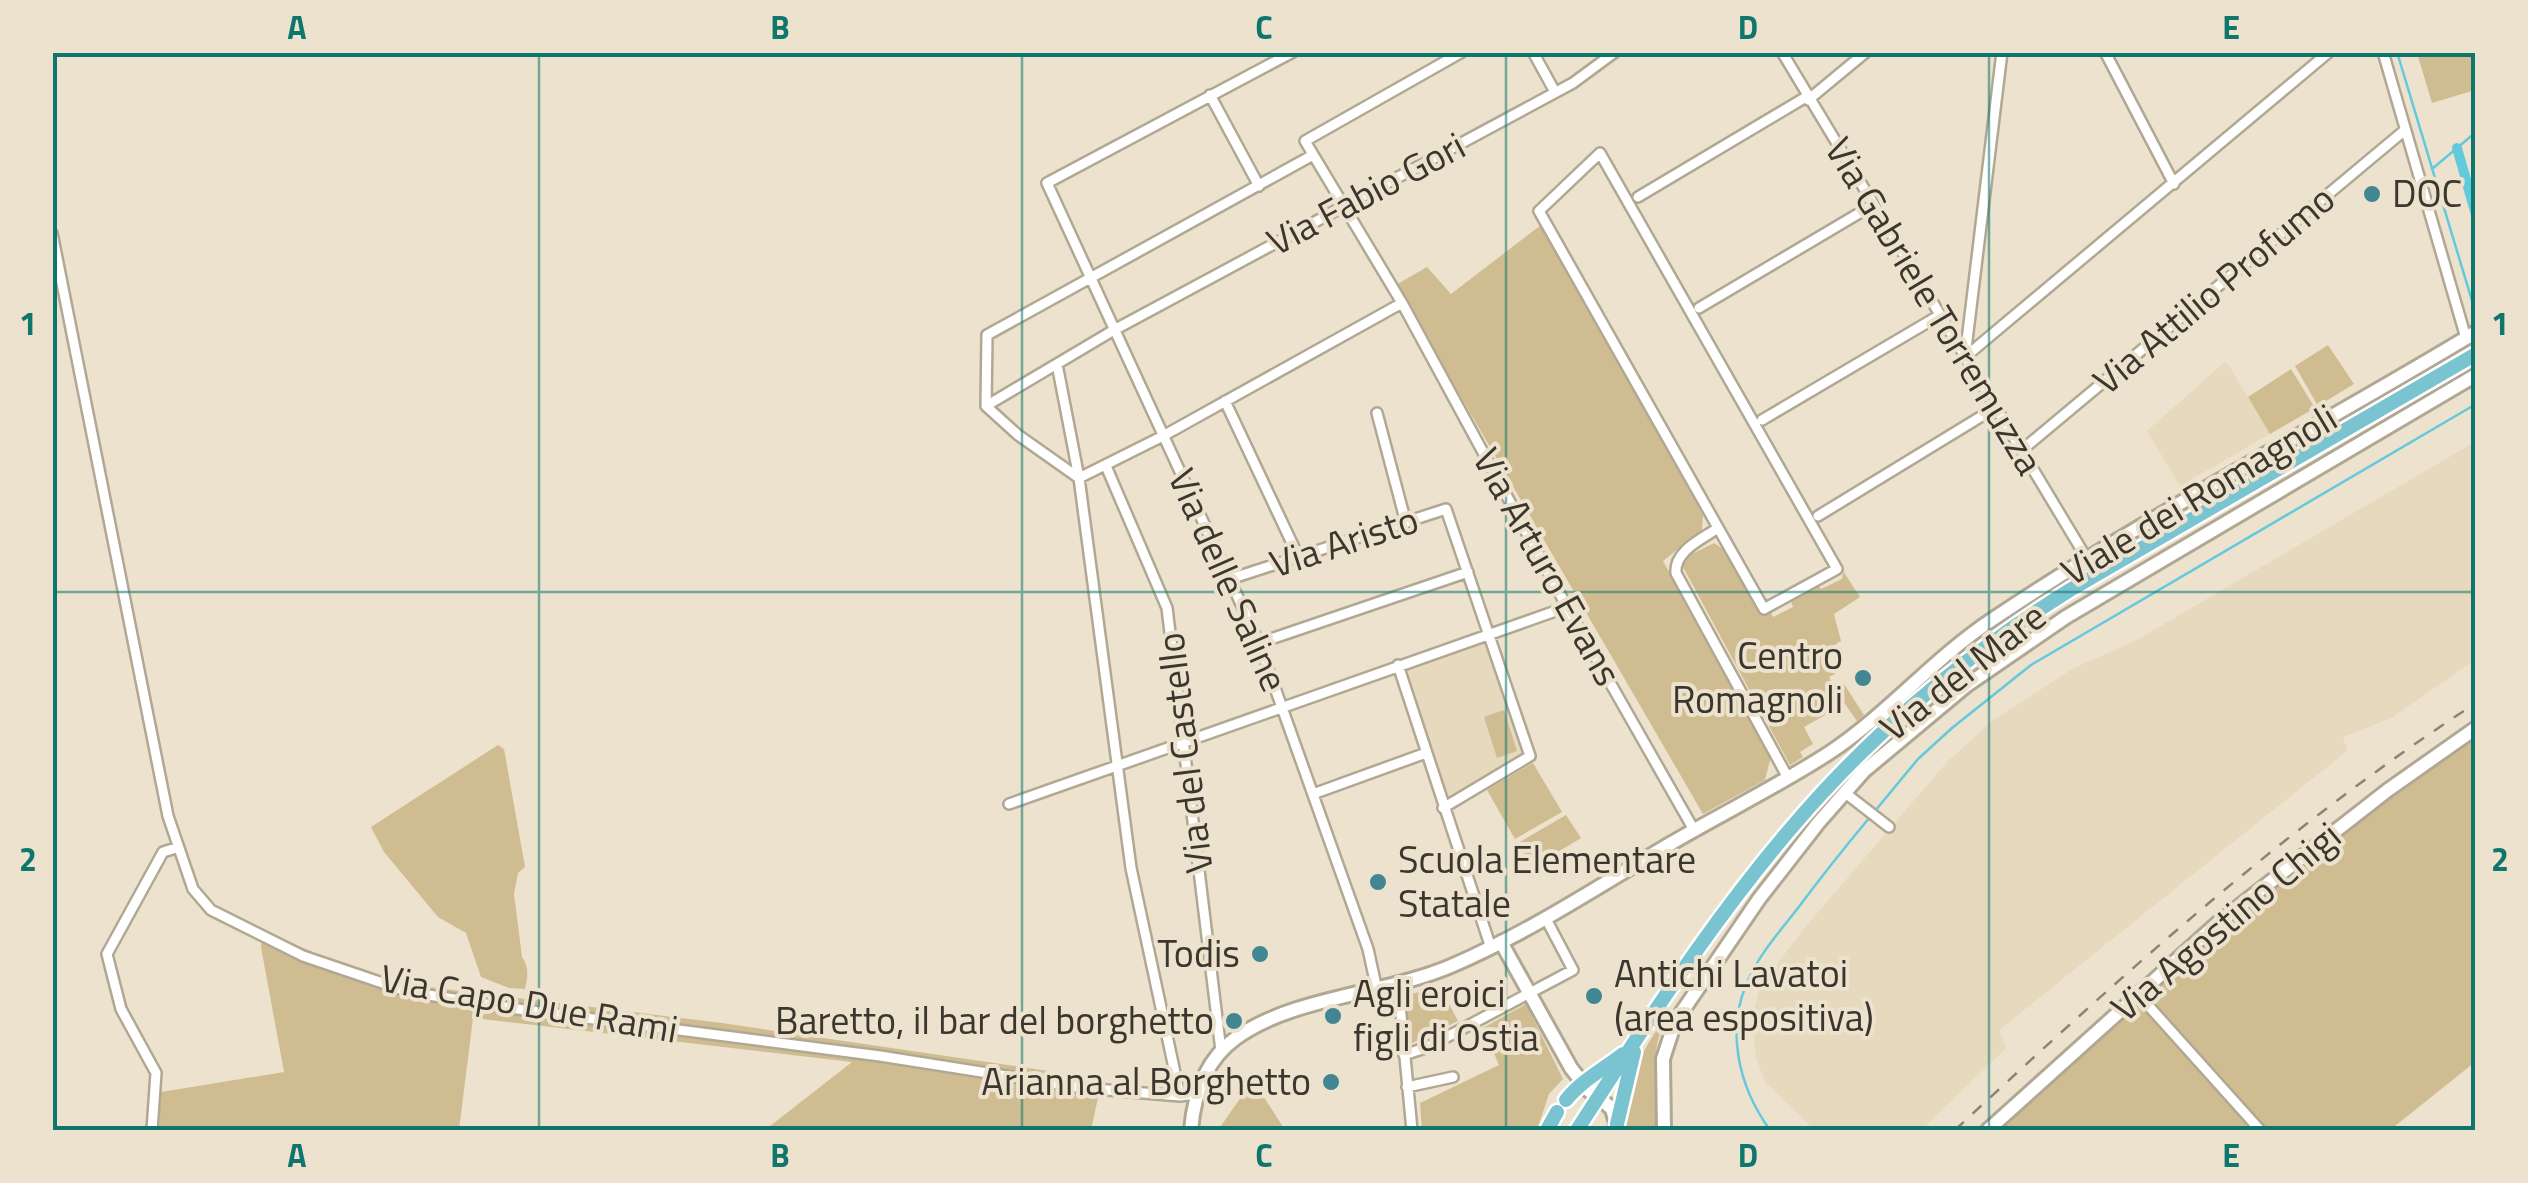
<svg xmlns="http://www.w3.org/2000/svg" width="2528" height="1183" font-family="'Titillium Web',sans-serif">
<rect width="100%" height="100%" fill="#ece2cd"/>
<path fill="#e6d9bd" d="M2226 361 2270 434 2180 486 2147 431Z
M2475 442V660L2391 718 2343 737 2347 751 1999 1030 2006 1048 1921 1130H1815L1765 1082 1756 1057 1752 1018 1760 987 1802 931 1947 762 1991 722 2072 669 2135 641Z
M1485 642 1522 750 1521 754 1447 798 1407 671Z"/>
<path fill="#d0bc91" d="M2417 53H2475V90L2432 103Z
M1541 225 1703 515 1702 530 1663 561 1771 756 1765 780 1703 814 1396 285 1427 267 1451 294Z
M2328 345 2354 384 2318 406 2295 366Z
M2291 369 2315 408 2270 434 2248 397Z
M1714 543 1723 549 1760 613 1770 611 1773 617 1793 607 1790 599 1817 584 1821 589 1842 579 1843 571 1860 597 1834 614 1841 641 1822 653 1835 674 1829 677 1834 688 1844 684 1864 715 1857 721 1845 704 1804 727 1813 744 1800 752 1803 757 1790 765 1683 567 1686 557Z
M1504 710 1517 751 1497 758 1484 717Z
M2475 728V1062L2390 1130H1988L2137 993Z
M498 745 504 749 525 867 518 873 514 894 522 957C529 967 528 976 525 989L509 988 481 977 466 933 438 917 384 852 371 827Z
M1533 763 1562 812 1515 839 1487 790Z
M1566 815 1581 838 1533 867 1518 843Z
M264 930 323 957 403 984 722 1023 1102 1079 1091 1130H765L852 1062 473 1018 459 1130H159L161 1092 284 1072 261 947Z
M1440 987 1458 1021 1410 1044 1403 996Z
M1526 1004 1563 1079 1549 1094 1537 1130H1422L1420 1103 1499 1065 1483 1028Z
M1669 1013C1640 1067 1669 1087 1656 1130H1626C1626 1082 1640 1051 1669 1013Z
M1246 1090 1260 1091 1285 1130H1218Z"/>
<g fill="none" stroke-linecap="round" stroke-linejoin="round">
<path stroke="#63c9dd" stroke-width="2.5" d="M2397 52 2476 314
M2432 169 2476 132
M1875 811 1918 759 1952 728 2031 665 2476 404
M1770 1130C1738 1086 1725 1029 1749 978 1761 952 1781 930 1798 908 1821 877 1845 847 1870 817"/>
<path stroke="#63c9dd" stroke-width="10" d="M2457 148 2476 215"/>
<g stroke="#b1a894" stroke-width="14">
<path id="street" d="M1293 52 1047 183 1259 643 1368 949 1377 990
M1462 52 1305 141 1402 303 1567 607 1694 830
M1533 52 1555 92
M1782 52 2087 559
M2105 52 2174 184
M2383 52 2466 338
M1210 95 1259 186
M1808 100 1866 52
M1600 153 1837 569 1764 609 1539 211Z
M1313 155 987 335 986 406 1018 435 1079 478 1163 436 1402 303
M1638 197 1806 97
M52 233 168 816 193 889 211 910 303 956 409 992 524 1010 880 1056 1083 1088 1180 1096 1196 1094
M1699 308 1873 205
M1965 357 2329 52
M1965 357 2002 52
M1057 364 1079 478 1131 868 1180 1096
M1225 401 1299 558
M986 406 1114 330 1573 83 1615 52
M1377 413 1406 523
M1762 420 1940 315
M2022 450 2405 130
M1106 466 1167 608 1221 1051
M1818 516 1995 408
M1718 528C1702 539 1674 551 1676 573L1787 776
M1230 579 1446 509 1530 756 1443 808
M1259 643 1468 572
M1398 665 1491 948
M1844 792 1889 827
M1313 794 1426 753
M1009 804 1567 607
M1398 984 1412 1130
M2137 993 2260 1130
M1404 1055 1428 1047 1573 970 1545 917
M1407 1087 1453 1077
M152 1130 156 1073 121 1009 107 954 163 852 176 848"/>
</g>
<g stroke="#b1a894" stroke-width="18">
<path id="secondary" d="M1501 942 1571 1068 1589 1091
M1593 1092 1612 1109 1617 1127
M1191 1130C1194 1095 1205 1060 1236 1038 1292 997 1386 994 1451 966 1528 933 1599 886 1670 844 1723 813 1778 786 1829 753 1888 714 1934 658 1993 619 2148 515 2316 429 2476 332
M1664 1130 1663 1059 1675 1022 1759 899 1819 822 1864 771 1967 685 2066 617 2476 375
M1988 1130 2219 922 2388 790 2476 728"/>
</g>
<g stroke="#fff" stroke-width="19">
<path id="primary" d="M1566 1100C1581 1081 1604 1069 1623 1054
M1617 1124 1634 1052
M1547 1130 1557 1112
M1577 1130C1652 1014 1729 894 1823 792 1895 714 1980 646 2070 590L2476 354"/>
</g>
<use href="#street" stroke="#fff" stroke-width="9"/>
<use href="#secondary" stroke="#fff" stroke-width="12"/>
<use href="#primary" stroke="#7ac3d0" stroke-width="14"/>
<path stroke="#8b8476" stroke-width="2.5" stroke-dasharray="12 12" stroke-linecap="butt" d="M1955 1130C2120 977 2286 826 2476 703"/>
</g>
<path fill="none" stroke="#0f766e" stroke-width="2.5" stroke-opacity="0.55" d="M539 52V1130M1022 52V1130M1506 52V1130M1989 52V1130M52 592H2476"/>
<g fill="#428694" stroke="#ece2cd" stroke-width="4">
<circle cx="2372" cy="194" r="10"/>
<circle cx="1863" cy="678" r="10"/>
<circle cx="1378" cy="882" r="10"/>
<circle cx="1260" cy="954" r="10"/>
<circle cx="1594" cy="996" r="10"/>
<circle cx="1333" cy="1016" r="10"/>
<circle cx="1234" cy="1021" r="10"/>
<circle cx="1331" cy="1082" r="10"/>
</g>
<g text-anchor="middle" stroke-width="8" stroke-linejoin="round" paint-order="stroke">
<g font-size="38" fill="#3b372f" stroke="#ece2cd">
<text transform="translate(1366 194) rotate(-28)" y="13">Via Fabio Gori</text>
<text transform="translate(2214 290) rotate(-40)" y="13">Via Attilio Profumo</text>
<text transform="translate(1934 306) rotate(59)" y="13">Via Gabriele Torremuzza</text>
<text transform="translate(2199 495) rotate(-31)" y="13">Viale dei Romagnoli</text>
<text transform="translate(1344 542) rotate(-18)" y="13">Via Aristo</text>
<text transform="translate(1547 567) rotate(61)" y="13">Via Arturo Evans</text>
<text transform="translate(1228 580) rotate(66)" y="13">Via delle Saline</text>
<text transform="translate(1963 672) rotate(-38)" y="13">Via del Mare</text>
<text transform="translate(1185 753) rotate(-97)" y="13">Via del Castello</text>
<text transform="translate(2226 922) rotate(-40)" y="13">Via Agostino Chigi</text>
<text transform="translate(529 1004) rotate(10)" y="13">Via Capo Due Rami</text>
</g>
<g font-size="38" fill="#3b372f" stroke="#ece2cd" text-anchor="start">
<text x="2392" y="207">DOC</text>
<text x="1843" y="669" text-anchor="end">Centro<tspan x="1843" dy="44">Romagnoli</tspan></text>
<text x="1398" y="873">Scuola Elementare<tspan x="1398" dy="44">Statale</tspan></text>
<text x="1240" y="967" text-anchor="end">Todis</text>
<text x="1614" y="987">Antichi Lavatoi<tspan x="1614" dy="44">(area espositiva)</tspan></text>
<text x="1353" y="1007">Agli eroici<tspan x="1353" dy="44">figli di Ostia</tspan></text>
<text x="1214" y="1034" text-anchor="end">Baretto, il bar del borghetto</text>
<text x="1311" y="1095" text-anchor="end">Arianna al Borghetto</text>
</g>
</g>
<rect width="2528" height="1183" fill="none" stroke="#ece2cd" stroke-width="110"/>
<rect x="55" y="55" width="2418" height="1073" fill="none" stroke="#0f766e" stroke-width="4"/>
<g font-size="32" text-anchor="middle" font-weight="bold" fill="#0f766e">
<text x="297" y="39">A</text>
<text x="780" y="39">B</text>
<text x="1264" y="39">C</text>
<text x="1748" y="39">D</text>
<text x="2231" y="39">E</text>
<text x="28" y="335">1</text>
<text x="2500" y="335">1</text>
<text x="28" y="871">2</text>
<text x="2500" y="871">2</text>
<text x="297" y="1167">A</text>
<text x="780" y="1167">B</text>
<text x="1264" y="1167">C</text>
<text x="1748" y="1167">D</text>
<text x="2231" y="1167">E</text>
</g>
</svg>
